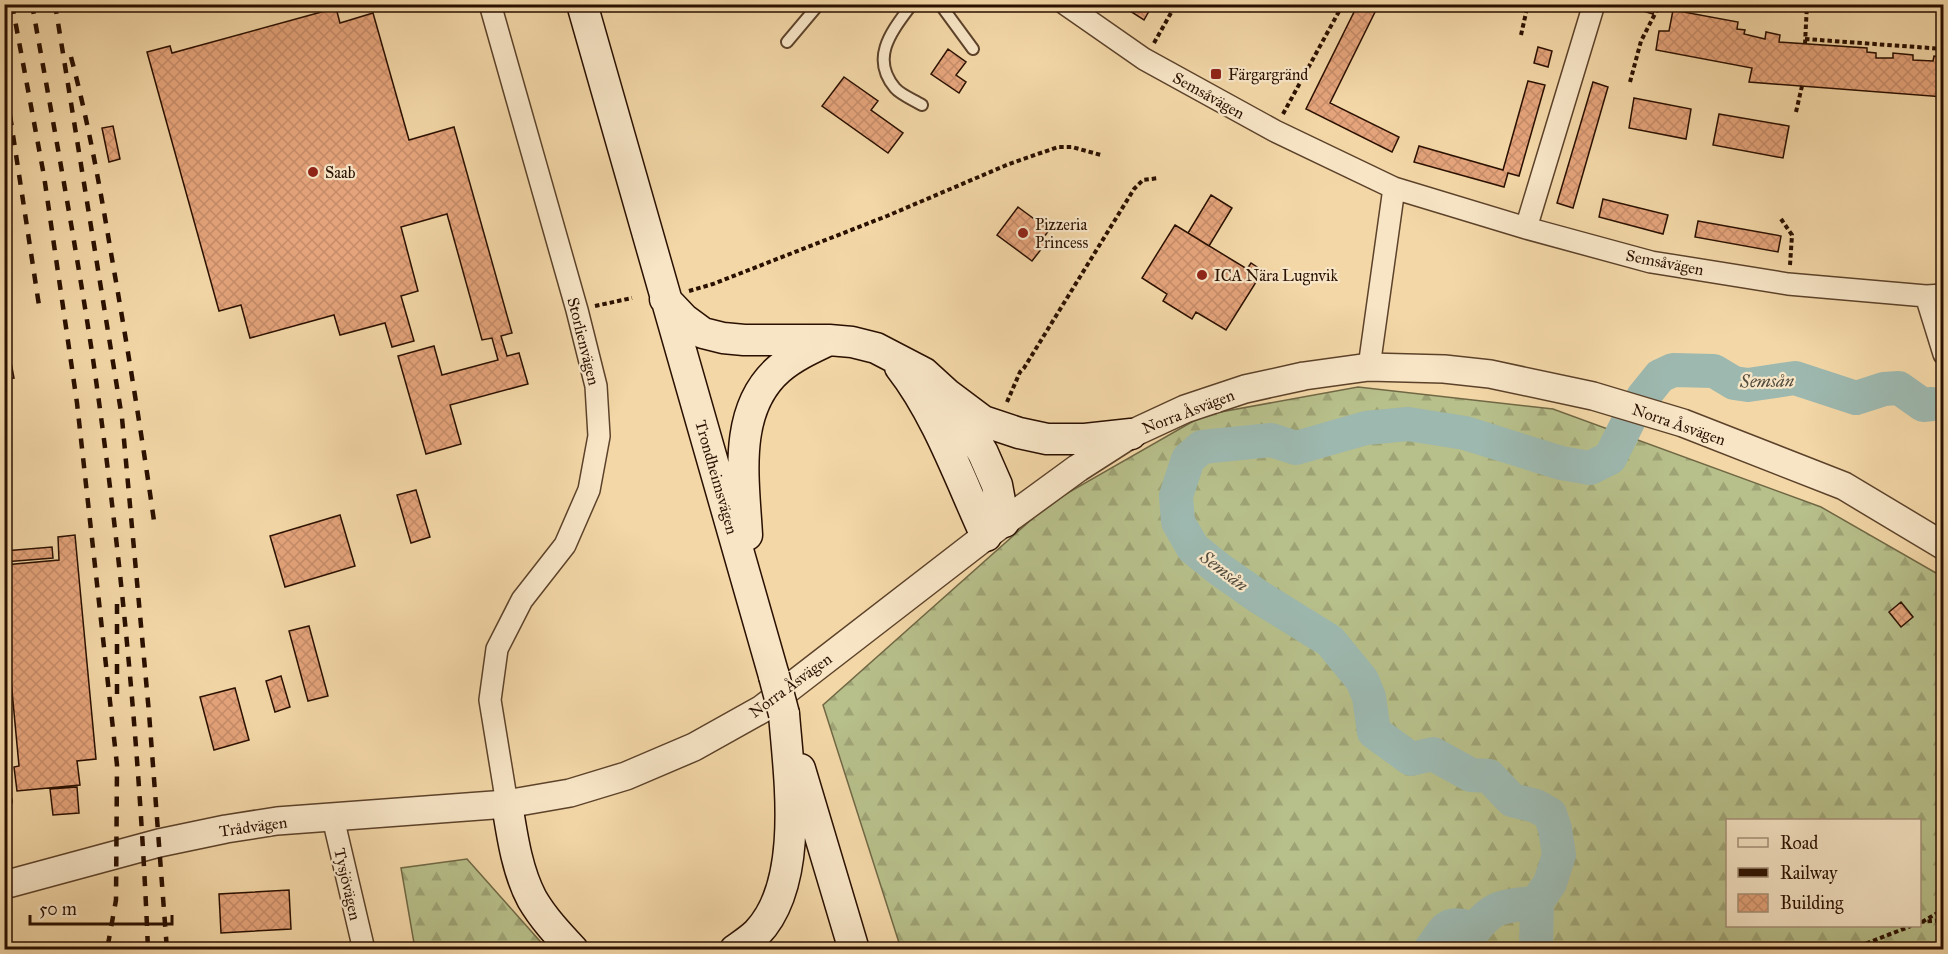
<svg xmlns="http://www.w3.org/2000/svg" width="1948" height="954" font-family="'IM FELL Great Primer',serif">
<defs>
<pattern id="forest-firs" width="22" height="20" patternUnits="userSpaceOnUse" patternTransform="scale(1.5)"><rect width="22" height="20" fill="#b7bf8a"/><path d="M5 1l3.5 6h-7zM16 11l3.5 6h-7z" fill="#9ea375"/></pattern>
<pattern id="building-cross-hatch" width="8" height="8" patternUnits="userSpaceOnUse" patternTransform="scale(1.5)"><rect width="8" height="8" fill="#e5a47b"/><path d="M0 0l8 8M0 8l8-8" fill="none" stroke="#c58c69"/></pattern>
</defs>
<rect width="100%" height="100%" fill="#f3d7a7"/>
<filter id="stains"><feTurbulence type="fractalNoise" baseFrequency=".00333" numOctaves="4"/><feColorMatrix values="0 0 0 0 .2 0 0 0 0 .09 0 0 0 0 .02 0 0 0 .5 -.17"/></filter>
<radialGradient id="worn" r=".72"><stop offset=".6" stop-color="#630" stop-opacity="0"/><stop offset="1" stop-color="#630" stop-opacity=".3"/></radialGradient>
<path fill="url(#forest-firs)" stroke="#706845" stroke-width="1.5" fill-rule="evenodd" d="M1358 387 1553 409 1821 507 1943 577V949H901L823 705 1050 503 1204 415ZM1728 820H1920V926H1728Z
M467 859 547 949H415L401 868Z"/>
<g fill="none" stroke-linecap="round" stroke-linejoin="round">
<path stroke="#9db8af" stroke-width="34" d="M1643 397 1660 376 1673 370 1714 371 1734 383 1748 385 1795 378 1856 398 1884 389 1899 388 1923 405 1932 404
M1430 950C1448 927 1444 920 1475 929 1496 903 1505 907 1537 902
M1536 950 1537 902 1550 883 1559 855 1555 829 1550 814 1536 806 1512 800 1489 776 1471 775 1433 754 1411 759 1374 732 1369 697 1362 680 1330 641 1259 597 1219 569 1193 548 1178 522 1176 496 1188 459 1202 447 1271 440 1296 448 1366 428 1408 424 1465 433 1561 463 1590 468 1610 458 1628 422"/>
</g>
<path fill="url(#building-cross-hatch)" stroke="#2a1000" stroke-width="1.5" d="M1119 4H1153L1144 20Z
M1358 4H1379L1330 103 1399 137 1392 152 1306 109Z
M1620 4H1656L1653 14Z
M1906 4H1944V8L1906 6Z
M336 8 340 23 373 13 409 140 454 127 512 333 501 336 507 356 519 353 528 384 450 405 461 444 426 454 398 356 434 346 442 375 498 360 492 338 482 340 447 214 401 227 418 291 401 296 414 341 392 347 385 323 340 335 334 315 250 338 241 305 219 311 147 52 170 46 172 53Z
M1673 10 1738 22 1737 29 1745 30 1744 34 1765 39 1766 32 1780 35 1779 42 1867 48V52L1876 53V58H1893V53L1913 55V60L1933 61 1934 56 1941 57 1944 52V97L1749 82 1752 68 1656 50 1659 31H1669Z
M1538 47 1552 51 1548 67 1534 63Z
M948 49 966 62 956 75 966 82 959 93 931 74Z
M844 77 878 101 871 110 903 133 888 153 822 106Z
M1528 81 1545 85 1519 176 1508 173 1504 187 1414 162 1419 146 1503 170Z
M1593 82 1608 87 1573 208 1557 203Z
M1634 98 1691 109 1686 139 1629 128Z
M1719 114 1789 126 1783 158 1713 145Z
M113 126 120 159 109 162 102 128Z
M1211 195 1232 208 1209 246 1188 233Z
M1603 199 1668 215 1663 234 1599 217Z
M1018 207 1049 230 1042 240 1046 243 1032 261 997 235Z
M1698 221 1781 236 1778 252 1695 237Z
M1175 225 1247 269 1251 263 1263 271 1226 330 1196 312 1192 319 1163 301 1167 294 1142 278Z
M4 326 14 378 4 379Z
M416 490 430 537 411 543 397 495Z
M340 515 355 566 285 587 270 536Z
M75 535 96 759 77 761 80 785 17 791 14 767 19 766 4 605V565L59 560 58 537Z
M52 547 53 558 4 562V551Z
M1901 602 1913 617 1901 627 1889 612Z
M309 626 328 696 308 701 289 631Z
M281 676 290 707 275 712 266 681Z
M235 688 249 740 214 750 200 697Z
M77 787 79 813 53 815 50 789Z
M289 890 291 929 221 933 219 894Z"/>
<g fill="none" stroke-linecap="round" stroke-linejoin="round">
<g stroke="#5c422a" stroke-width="14">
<path id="service" d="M912 4C893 30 869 57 895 88 901 95 914 100 922 105
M940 4 973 49
M787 42 819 4
M4 801H6"/>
</g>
<g stroke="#5c422a" stroke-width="24">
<path id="minor" d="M490 4 577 310 596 386 599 436 589 490 565 545 522 600 497 649 490 700 507 804
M1065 4 1144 59 1275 131 1394 188 1526 228 1651 262 1788 284 1926 296 1944 295
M1526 228 1594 4
M1926 296 1944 354
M1369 367 1394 188
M333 818 364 950"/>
</g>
<g stroke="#5c422a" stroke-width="30">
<path id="tertiary" d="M4 885 159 843 226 829 277 821 507 804 570 793 626 776 694 747 762 709 1004 522 1078 468 1131 434 1185 409 1245 389 1304 376 1369 367 1444 369 1490 374 1593 396 1683 423 1844 486 1944 546"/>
</g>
<g stroke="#2a1000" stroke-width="33">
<path id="secondary" d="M582 4 774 676
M665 299 684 319 703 333 723 338 744 340H829L852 342 876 348 924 373 947 394 983 421 1019 433 1047 439H1085L1131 434
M900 367C937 414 961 482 986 536
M954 404 983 453 997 485 1004 522
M747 535C744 480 732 410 779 369 793 357 810 349 827 341
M800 769 854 950
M507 804C512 835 517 871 532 899 543 918 558 934 573 950
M735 950C742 945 751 939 757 933 805 883 789 777 784 714"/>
</g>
<path stroke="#2a1000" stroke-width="4" stroke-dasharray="4.5 3" stroke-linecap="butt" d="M1521 35 1528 4
M1805 39 1944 49
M1154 43 1176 4
M1805 44 1807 4
M1630 82 1641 41 1660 4
M1796 112 1802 86
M1283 114 1343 4
M1781 219 1792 235 1790 265
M689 291 713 284 887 216 1009 164 1058 147H1072L1101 155
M595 306 632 298
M1007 402 1020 372 1024 368 1134 189 1143 180 1159 178
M1920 922 1944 920
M1922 922 1944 909
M1863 950 1865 944 1911 926"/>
<use href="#service" stroke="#f7e5c6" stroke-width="10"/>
<use href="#minor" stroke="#f7e5c6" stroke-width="21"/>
<use href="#tertiary" stroke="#f7e5c6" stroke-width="27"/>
<use href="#secondary" stroke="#f7e5c6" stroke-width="30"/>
<path stroke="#2a1000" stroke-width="4.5" stroke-dasharray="10 10" stroke-linecap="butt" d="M12 4 44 176 77 403 117 765 116 900 107 950
M32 4C53 122 75 240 93 359 121 555 140 752 148 950
M55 4 122 418 149 713 167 950
M71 57C88 121 100 187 111 253 127 344 142 436 155 528
M4 76 40 312
M117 604V697"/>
<g stroke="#2a1000" stroke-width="33" stroke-linecap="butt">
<path id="secondary-bridge" d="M774 676 784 714"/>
</g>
<use href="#secondary-bridge" stroke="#f7e5c6" stroke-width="30"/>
</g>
<g fill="#8f2418" stroke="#f7e5c6" stroke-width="2">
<rect x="1210" y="68" width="12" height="12" rx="3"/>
<circle cx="313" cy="172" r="6"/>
<circle cx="1023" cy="233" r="6"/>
<circle cx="1202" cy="275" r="6"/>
</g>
<g text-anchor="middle" stroke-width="4.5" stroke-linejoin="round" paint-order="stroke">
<g font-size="16" fill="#2a1000" stroke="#f7e5c6" text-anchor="start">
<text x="1228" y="80">Färgargränd</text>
<text x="325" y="178">Saab</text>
<text x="1035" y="230">Pizzeria<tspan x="1035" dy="18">Princess</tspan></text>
<text x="1214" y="281">ICA Nära Lugnvik</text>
</g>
<g font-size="16" fill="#2a1000" stroke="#f7e5c6">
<text transform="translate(1209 95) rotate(29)" y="6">Semsåvägen</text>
<text transform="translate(1665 262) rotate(11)" y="6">Semsåvägen</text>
<text transform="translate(584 341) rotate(76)" y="6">Storlienvägen</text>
<text transform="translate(1188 411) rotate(-21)" y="6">Norra Åsvägen</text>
<text transform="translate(1679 424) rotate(19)" y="6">Norra Åsvägen</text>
<text transform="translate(717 477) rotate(74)" y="6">Trondheimsvägen</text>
<text transform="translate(790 685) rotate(-36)" y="6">Norra Åsvägen</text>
<text transform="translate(253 826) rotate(-8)" y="6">Trådvägen</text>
<text transform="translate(348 884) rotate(77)" y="6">Tysjövägen</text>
</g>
<g font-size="18" font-style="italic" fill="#524b3d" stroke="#f7e5c6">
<text transform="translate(1767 381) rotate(-1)" y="6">Semsån</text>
<text transform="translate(1224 571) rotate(37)" y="6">Semsån</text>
</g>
</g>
<rect width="1948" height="954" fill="none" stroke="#f3d7a7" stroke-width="24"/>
<rect x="6" y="6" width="1936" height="942" fill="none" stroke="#2a1000" stroke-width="3"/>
<rect x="12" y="12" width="1924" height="930" fill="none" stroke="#2a1000" stroke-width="1.5"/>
<rect x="1726" y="819" width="195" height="108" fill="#f7e5c6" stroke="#a59077" stroke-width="1.5"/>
<rect x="1738" y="838" width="30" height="9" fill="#f7e5c6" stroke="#a59077" stroke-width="1.5"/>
<text x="1780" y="849" font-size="18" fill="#2a1000">Road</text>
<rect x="1738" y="868" width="30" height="9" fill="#2a1000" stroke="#a59077" stroke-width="1.5"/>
<text x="1780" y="879" font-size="18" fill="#2a1000">Railway</text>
<rect x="1738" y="894" width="30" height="18" fill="url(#building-cross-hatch)" stroke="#a59077" stroke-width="1.5"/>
<text x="1780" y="909" font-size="18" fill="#2a1000">Building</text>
<path d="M30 915v9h142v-9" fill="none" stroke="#2a1000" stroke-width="3"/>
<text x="39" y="915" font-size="18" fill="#2a1000" stroke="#f7e5c6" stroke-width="4.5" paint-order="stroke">50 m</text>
<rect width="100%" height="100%" filter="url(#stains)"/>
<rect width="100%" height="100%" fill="url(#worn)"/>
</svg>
